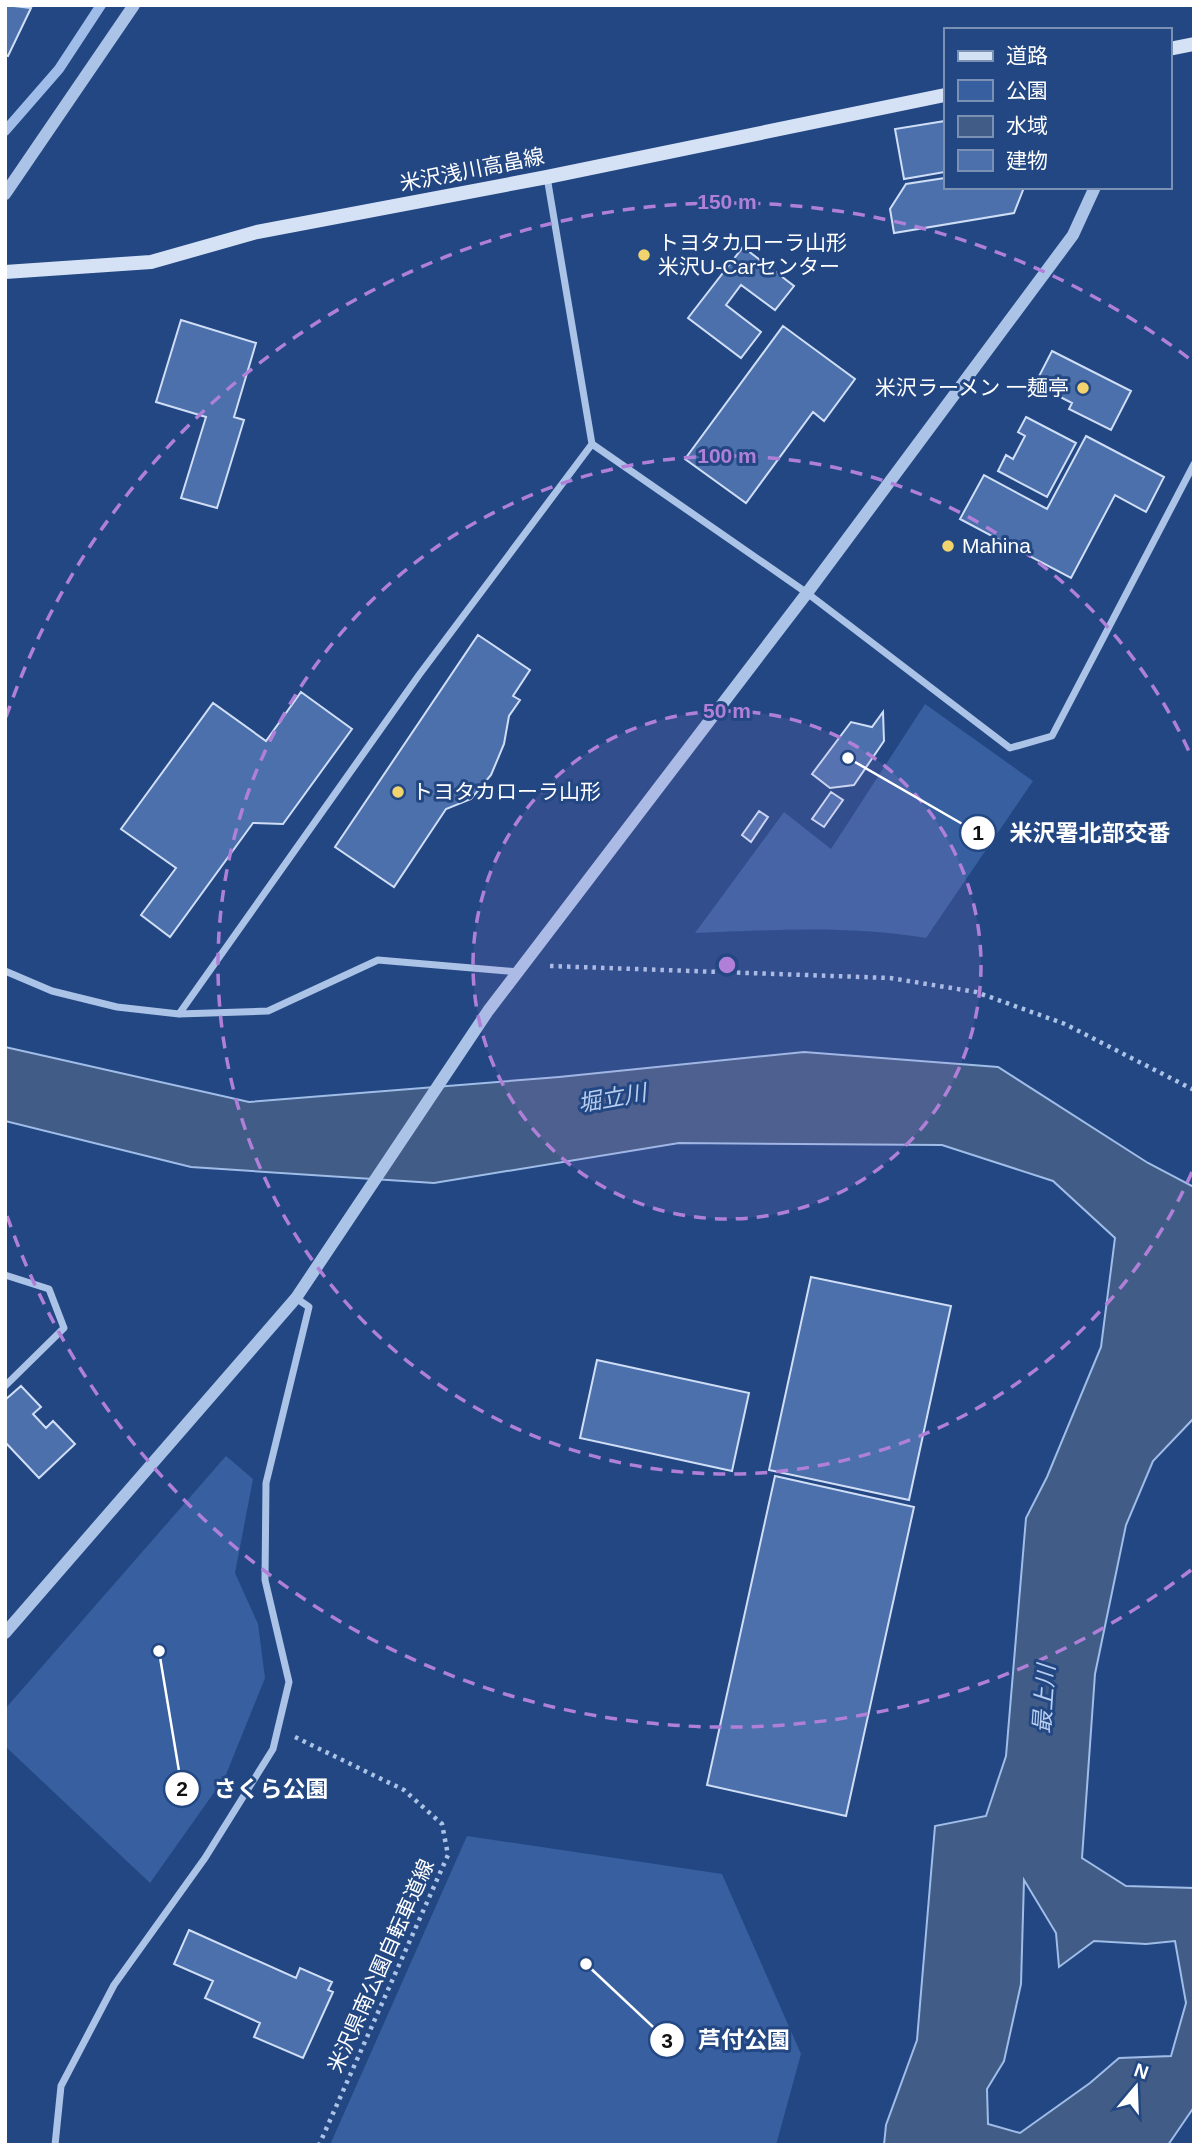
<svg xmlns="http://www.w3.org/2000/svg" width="1199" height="2150" font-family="Helvetica,'Noto Sans JP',sans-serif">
<rect width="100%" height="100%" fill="#234782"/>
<path fill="#3860a0" d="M925 704 1033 781 926 938C849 925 773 930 695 933L784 812 831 849Z
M226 1456 253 1479 235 1573 258 1624 265 1678 225 1777 150 1883 5 1746V1709Z
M467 1836 722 1874 801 2054 776 2145H330Z"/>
<path fill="#415c87" stroke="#9fbde8" stroke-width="2" fill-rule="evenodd" d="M5 1047 249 1102 559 1077 804 1052 998 1067 1148 1163 1194 1187V1418L1153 1461 1126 1525 1095 1674 1082 1858 1126 1886 1194 1888V2107L1168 2145H884L886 2125 917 2040 935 1826 986 1816 1006 1756 1026 1518 1047 1477 1101 1347 1115 1238 1053 1181 942 1145 679 1143 434 1183 191 1167 5 1121ZM1024 1880 1056 1933 1059 1967 1094 1941 1146 1944 1175 1941 1186 2003 1171 2056 1119 2058 1090 2083 1020 2133 988 2124 987 2089 1004 2061 1021 1984Z"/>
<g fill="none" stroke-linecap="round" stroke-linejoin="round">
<path stroke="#9fbde8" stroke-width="10" d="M5 131 59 69 101 5"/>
</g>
<path fill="#4b70ab" stroke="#cfdef6" stroke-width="2" d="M5 5 31 8 8 56 5 55Z
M945 121V172L904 179 895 129Z
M945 178V187H1022L1023 190 1014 213 894 233 890 209 906 184Z
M743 247 794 286 775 310 741 285 726 305 761 332 741 358 688 318Z
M181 320 256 343 234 417 244 420 217 508 181 498 206 417 156 402Z
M783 326 855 379 824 421 813 412 746 503 685 459Z
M1052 351 1131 391 1111 430 1069 409 1072 403 1035 384Z
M1026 417 1076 443 1047 497 998 471 1006 455 1013 459 1025 436 1018 432Z
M1086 436 1164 477 1146 512 1115 495 1071 578 960 519 984 475 1047 509Z
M478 635 530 670 513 696 520 700 509 716 504 744 491 775 471 799 446 809 394 887 335 847Z
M301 692 352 729 283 824 253 823 170 937 141 915 176 868 121 829 213 703 266 741Z
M883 712 884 741 854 785 830 788 812 774 851 722 872 727Z
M831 792 843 800 824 827 812 819Z
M759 811 768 817 751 842 742 835Z
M811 1277 951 1306 909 1500 769 1470Z
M597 1360 749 1393 732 1471 580 1438Z
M21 1386 41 1407 33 1414 46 1428 53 1421 75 1444 39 1478 5 1442V1400Z
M775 1476 914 1507 846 1816 707 1785Z
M189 1930 296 1978 300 1968 332 1982 328 1990 333 1992 303 2058 254 2037 260 2023 205 1998 213 1981 174 1964Z"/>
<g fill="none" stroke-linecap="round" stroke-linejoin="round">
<path stroke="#abc3e7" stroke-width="4.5" stroke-dasharray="3.5 5" stroke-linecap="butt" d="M550 966 890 978 976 992 1065 1024 1194 1090
M295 1737 404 1790 442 1824 448 1855 319 2145"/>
<path stroke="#abc3e7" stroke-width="7" d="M547 177 592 444 807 593 1010 748 1052 736 1194 464
M5 971 52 991 117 1007 179 1014 268 1011 378 960 519 972
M179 1014 419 675 592 444
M5 1275 49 1289 64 1328 5 1386
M55 2145 61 2086 114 1985 205 1858 273 1749 289 1682 265 1580 266 1483 309 1307 296 1298"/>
<path stroke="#abc3e7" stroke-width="12" d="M5 194 134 5
M5 1633 296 1298 488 1011 807 593 1073 235 1095 187"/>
<path stroke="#d5e2f6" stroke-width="14" d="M1169 49 1194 44
M5 272 151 262 257 232 547 177 945 95"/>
</g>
<circle cx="727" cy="965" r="254" fill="#b080d9" fill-opacity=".12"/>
<g fill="none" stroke="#b080d9" stroke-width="3.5" stroke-dasharray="12 9">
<circle cx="727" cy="965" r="254"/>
<path d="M1192 1172A509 509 0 1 1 1192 758"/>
<path d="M1191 1570A763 763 0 0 1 6 1213M6 717A763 763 0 0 1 1191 360"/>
</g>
<g fill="#f2d46e" stroke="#234782" stroke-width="2.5">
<circle cx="644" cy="255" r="7"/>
<circle cx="1083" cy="388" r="7"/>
<circle cx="948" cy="546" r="7"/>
<circle cx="398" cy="792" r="7"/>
</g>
<g text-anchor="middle" stroke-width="6" stroke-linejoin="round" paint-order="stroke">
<g font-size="21" fill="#fff" stroke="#234782">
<text transform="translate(472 170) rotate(-11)" y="7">米沢浅川高畠線</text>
<text transform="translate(381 1966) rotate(-66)" y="7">米沢県南公園自転車道線</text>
</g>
<g font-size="21" fill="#fff" stroke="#234782" text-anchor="start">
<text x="658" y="250">トヨタカローラ山形<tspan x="658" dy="24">米沢U-Carセンター</tspan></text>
<text x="1069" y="395" text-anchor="end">米沢ラーメン 一麺亭</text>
<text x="962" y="553">Mahina</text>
<text x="412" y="799">トヨタカローラ山形</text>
</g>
<g font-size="23" font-style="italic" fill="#b7cdef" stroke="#234782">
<text transform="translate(612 1098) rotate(-10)" y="8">堀立川</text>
<text transform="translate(1044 1699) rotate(-86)" y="8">最上川</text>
</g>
</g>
<circle cx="727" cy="965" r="10" fill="#b080d9" stroke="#234782" stroke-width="3.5"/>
<g font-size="21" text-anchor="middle" font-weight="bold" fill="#b080d9" stroke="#234782" stroke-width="6" stroke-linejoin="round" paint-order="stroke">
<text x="727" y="209">150 m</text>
<text x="727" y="463">100 m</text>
<text x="727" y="718">50 m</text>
</g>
<path fill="none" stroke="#fff" stroke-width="2.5" d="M848 758L978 833M159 1651L182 1789M586 1964L667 2040"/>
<g fill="#fff" stroke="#234782" stroke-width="2.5">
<circle cx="848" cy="758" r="7"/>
<circle cx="159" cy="1651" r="7"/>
<circle cx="586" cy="1964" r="7"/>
<circle cx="978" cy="833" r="18"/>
<circle cx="182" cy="1789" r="18"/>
<circle cx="667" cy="2040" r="18"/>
</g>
<g font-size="21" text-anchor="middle" font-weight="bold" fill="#111">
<text x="978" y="840">1</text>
<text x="182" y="1796">2</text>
<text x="667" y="2048">3</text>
</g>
<g font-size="23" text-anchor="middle" font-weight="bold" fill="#fff" stroke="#234782" stroke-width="6" stroke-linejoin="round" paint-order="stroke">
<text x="1090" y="841">米沢署北部交番</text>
<text x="271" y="1797">さくら公園</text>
<text x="744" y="2048">芦付公園</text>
</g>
<rect width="1199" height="2150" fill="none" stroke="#ffffff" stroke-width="14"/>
<rect x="944" y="28" width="228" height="161" fill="#234782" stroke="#7b91b4" stroke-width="2"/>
<rect x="958" y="51" width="35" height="10" fill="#d5e2f6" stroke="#7b91b4" stroke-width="2"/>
<text x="1006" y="63" font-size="21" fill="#ffffff">道路</text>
<rect x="958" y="80" width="35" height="21" fill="#3860a0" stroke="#7b91b4" stroke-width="2"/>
<text x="1006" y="98" font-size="21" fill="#ffffff">公園</text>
<rect x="958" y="116" width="35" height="21" fill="#415c87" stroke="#7b91b4" stroke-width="2"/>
<text x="1006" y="133" font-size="21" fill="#ffffff">水域</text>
<rect x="958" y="150" width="35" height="21" fill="#4b70ab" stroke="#7b91b4" stroke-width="2"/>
<text x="1006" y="168" font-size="21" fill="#ffffff">建物</text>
<g transform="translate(1136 2087) rotate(19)" stroke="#234782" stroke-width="5" paint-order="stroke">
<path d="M0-5L12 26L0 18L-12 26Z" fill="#ffffff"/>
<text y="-10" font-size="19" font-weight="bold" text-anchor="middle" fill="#ffffff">N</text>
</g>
</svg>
